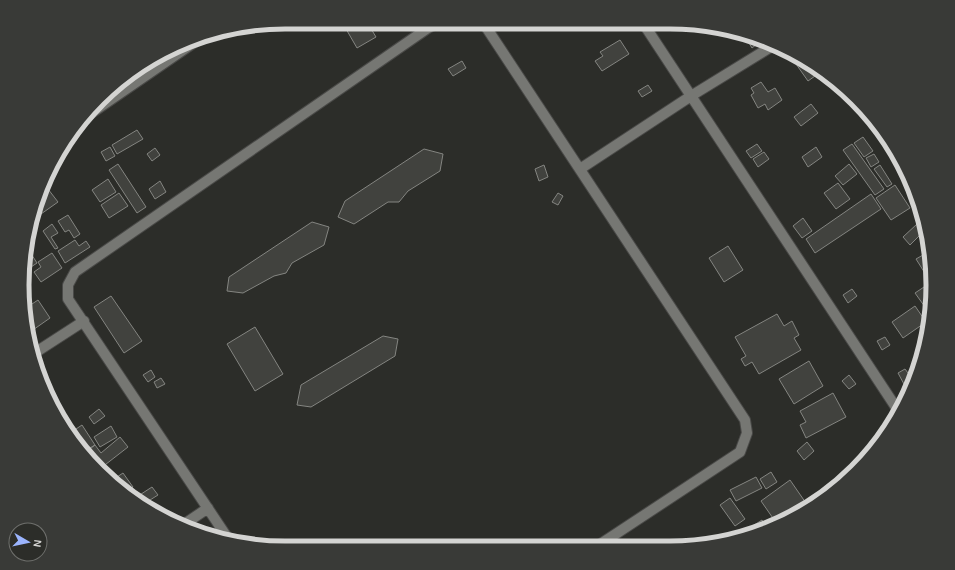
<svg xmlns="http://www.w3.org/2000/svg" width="955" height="570" font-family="Karla,sans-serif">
<rect width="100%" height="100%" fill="#2c2d29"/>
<path fill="#41423e" stroke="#848581" d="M342 22H367L376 37 357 48Z
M744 34 755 36 762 40 752 48Z
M620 40 629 54 602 71 595 61 603 56 600 52Z
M802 59 816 66 822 71 808 81 796 64Z
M462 61 466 68 453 76 448 69Z
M761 82 768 92 775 88 782 100 768 110 765 104 758 108 751 95 754 93 751 88Z
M648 85 652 91 642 97 638 91Z
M811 104 818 113 801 126 794 117Z
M879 127 886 135 880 139 874 131Z
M137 130 143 139 117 154 112 145Z
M863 137 873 151 864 157 854 143Z
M757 144 762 151 751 158 746 151Z
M852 144 884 189 875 195 843 150Z
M110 147 115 156 106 161 101 152Z
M816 147 822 157 808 167 802 157Z
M155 148 160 155 152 161 147 154Z
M424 149 443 154 440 171 408 191 399 202H388L354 224 338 217 345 201Z
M764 152 769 159 758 167 753 159Z
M874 154 879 162 871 167 866 158Z
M118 164 146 207 137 213 109 170Z
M849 164 857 174 843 185 835 176Z
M544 165 548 177 539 181 535 169Z
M880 165 892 184 887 187 874 169Z
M108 179 116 192 100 202 92 190Z
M160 181 166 192 155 199 149 189Z
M838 183 850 199 836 209 824 193Z
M895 185 910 208 891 220 876 198Z
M48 189 58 202 41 214 35 205 36 201 38 196Z
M119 193 128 206 109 218 101 205Z
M558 193 563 196 558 205 552 202Z
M871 194 881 209 815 253 806 239Z
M68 215 80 234 74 238 69 230 65 232 58 221Z
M803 218 812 231 802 238 793 226Z
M312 222 329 227 324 245 292 263 286 273 274 276 243 293 227 291 229 277Z
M52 224 58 233 51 237 58 248 55 249 43 231Z
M917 224 924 231 910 245 903 237Z
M75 240 79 246 86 241 90 247 65 263 58 251Z
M728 246 743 270 724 282 709 258Z
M28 249 37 263 31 267 26 260Z
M52 253 62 268 41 282 34 272 41 267 38 262Z
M923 255 928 262 931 260 933 286 916 259Z
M24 282 29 289 23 293 22 285Z
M930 283 933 287 930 314 915 293Z
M852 289 857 296 848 303 843 295Z
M111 296 142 341 124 353 94 307Z
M38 300 50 318 30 332 28 320 32 318 26 308Z
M915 306 926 322 903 338 892 322Z
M777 314 784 326 792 321 799 335 794 338 801 350 759 374 752 362 745 366 741 359 746 356 735 337Z
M255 327 283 374 255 391 227 344Z
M383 336 398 339 395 356 311 407 297 405 301 385Z
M885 337 890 345 882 350 877 341Z
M809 361 823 386 794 404 779 379Z
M905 369 908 373 914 369 917 374 914 381 905 386 898 373Z
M151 370 155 377 148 382 143 375Z
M849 375 856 384 849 389 842 381Z
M161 378 165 384 157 388 154 382Z
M833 393 846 417 806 438 800 425 806 422 800 411Z
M99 409 105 416 94 424 89 417Z
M82 425 95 445 83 452 76 445 70 433Z
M111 426 117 437 100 447 94 437Z
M120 437 128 447 101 468 85 453 95 445 101 453Z
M807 442 814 451 804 460 797 451Z
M771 472 777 482 766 489 760 479Z
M123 473 133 487 126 492 114 479Z
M756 477 762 488 736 501 730 490Z
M790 480 808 506 791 517 777 524 761 501Z
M152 487 158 495 142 505 139 504 135 498Z
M730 498 745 519 735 526 720 505Z
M762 520 767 528 755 534 751 527Z"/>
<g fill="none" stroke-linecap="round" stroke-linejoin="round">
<g stroke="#4a4a48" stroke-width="12">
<path id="minor" d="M480 22 486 27 745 420 747 433 740 452 596 547
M643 23 899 412
M90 114 205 35
M580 169 691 96 774 45
M33 354 84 321
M183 525 208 508
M229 540 68 299V285L75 272 428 28 440 22"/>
</g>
<use href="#minor" stroke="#767773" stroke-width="10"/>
</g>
<path d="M0 0H955V570H0ZM285 29H670A256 256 0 0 1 926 285V285A256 256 0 0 1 670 541H285A256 256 0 0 1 29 285V285A256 256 0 0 1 285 29Z" fill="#393a37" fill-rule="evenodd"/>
<path fill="none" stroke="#d4d4d2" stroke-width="5" d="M285 29H670A256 256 0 0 1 926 285V285A256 256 0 0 1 670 541H285A256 256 0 0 1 29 285V285A256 256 0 0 1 285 29Z"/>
<g transform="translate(28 542) rotate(99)"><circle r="19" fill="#2c2d29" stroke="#6f706d"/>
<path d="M0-3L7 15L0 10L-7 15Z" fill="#9bb4fd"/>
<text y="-6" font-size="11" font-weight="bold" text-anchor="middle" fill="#d4d4d2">N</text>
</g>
</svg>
